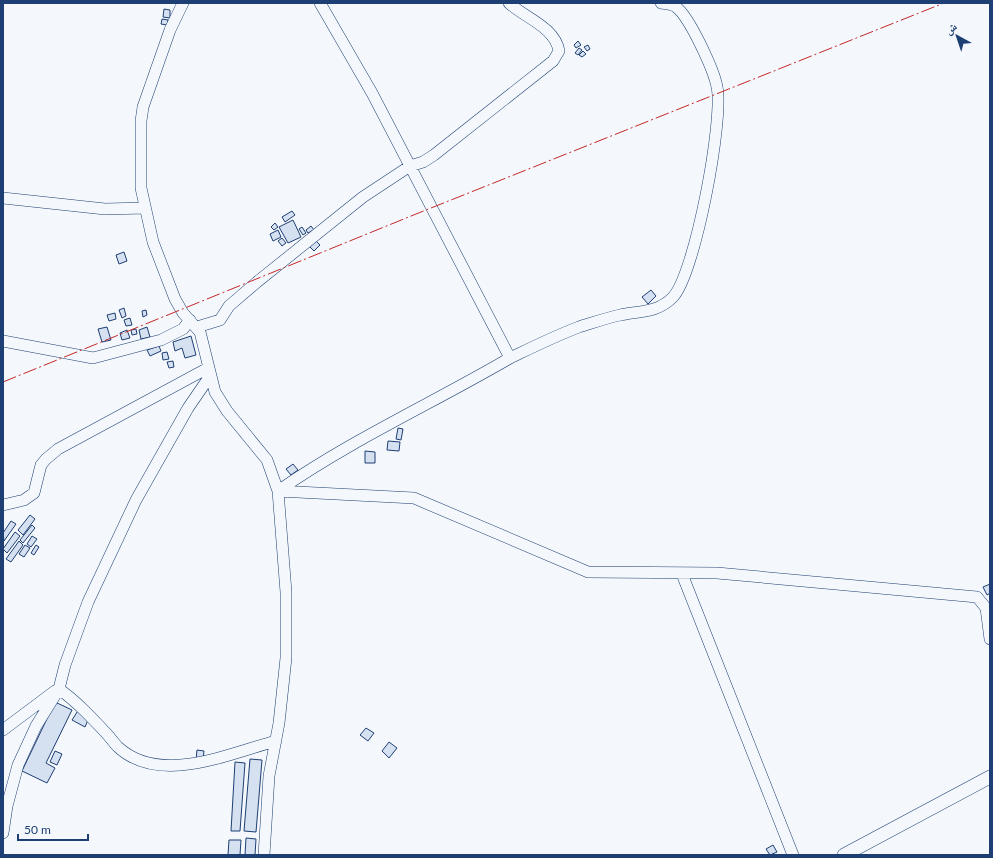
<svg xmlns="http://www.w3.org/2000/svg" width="993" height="858" font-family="Lato,'Noto Naskh Arabic',sans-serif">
<rect width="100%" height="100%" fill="#f4f7fb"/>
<path fill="#d5e0f0" stroke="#1d3f73" d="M164 9 170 10V18L163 17Z
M162 19 168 20 167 25 161 24Z
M578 41 581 45 576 48 574 45Z
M588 45 590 49 587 51 584 47Z
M579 48 582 50 578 55 575 53Z
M583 51 586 54 582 57 579 55Z
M292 211 295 215 285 222 282 217Z
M293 220 301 237 288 243 279 227Z
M275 223 278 227 274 230 271 227Z
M311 226 314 230 308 233 306 230Z
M302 227 306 233 303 235 299 229Z
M278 230 281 237 273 241 270 234Z
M282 238 286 243 282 246 278 241Z
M316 241 320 245 314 251 309 246Z
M124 252 127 261 119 264 116 255Z
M651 290 656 296 648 304 642 297Z
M124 308 126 316 122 318 119 310Z
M146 310 147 315 143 317 142 311Z
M115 313 116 319 109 321 107 315Z
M130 318 132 325 126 326 124 320Z
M107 327 111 340 102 342 98 329Z
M147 327 150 337 141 339 139 330Z
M136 329 137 334 132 335 131 330Z
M127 330 130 338 122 340 120 333Z
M191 336 196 355 185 358 182 348 175 351 173 342Z
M159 346 161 351 150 356 147 350Z
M167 352 169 359 163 360 162 353Z
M173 361 174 367 169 368 167 362Z
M398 428 403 429 401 440 396 439Z
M388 441 400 442 399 451 387 450Z
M365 451 375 452V463H365Z
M293 464 298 470 291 475 286 469Z
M30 515 35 519 23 535 18 530Z
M11 521 16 524 4 541 3 533Z
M32 525 35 528 23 543 20 540Z
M15 532 20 536 7 553 3 549Z
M32 536 37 539 31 547 27 544Z
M19 541 23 545 11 562 6 559Z
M25 545 30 548 24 557 19 554Z
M36 545 39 547 34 555 31 553Z
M990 584V593L987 595 983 587Z
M55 702 72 710 46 763 55 768 47 783 22 771Z
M79 709 88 720 85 727 72 720Z
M366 728 374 733 368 741 360 735Z
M389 742 397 748 389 758 382 751Z
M197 750 204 751 203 761 196 760Z
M55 751 62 754 57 765 50 762Z
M250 759 262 760 256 832 244 831Z
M235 762 245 763 240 831H231Z
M246 838 256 839 255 855H245Z
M229 840H241L240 855H228Z
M773 845 777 852 770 855 766 849Z"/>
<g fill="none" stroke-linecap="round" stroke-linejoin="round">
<g stroke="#1d3f73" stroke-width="12">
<path id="minor" d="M183 3 170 30 143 107 141 121V188L153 242 175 299 183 313 200 332 215 392 227 411 267 460 278 491 286 592V658L279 723 269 776 264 855
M3 198 105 209 145 208
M197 327 220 320 229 306 257 282 363 197 410 166 423 162 434 155 553 61 559 51C555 27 525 18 509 3
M3 341 93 358 161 340 183 329 190 320
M510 358C533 347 555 336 579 327 592 323 606 318 620 315 639 311 658 313 673 297 695 274 724 119 717 87 714 70 689 16 676 7 672 4 666 4 661 3
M278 491 414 498 588 572 717 573 977 597 986 608 990 639
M278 491C351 440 433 403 510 358L372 93 320 3
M3 505 24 500 34 493 41 465 46 459 58 449 208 368
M682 574 793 855
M59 689C76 701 91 717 106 733 110 737 113 742 118 747 160 786 230 753 276 741
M3 730 55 691
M3 833 7 806 18 765 36 726 59 689 65 665 88 602 136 500 188 408 210 376"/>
</g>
<g stroke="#1d3f73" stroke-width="14">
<path id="major" d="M844 855 990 777"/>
</g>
<use href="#minor" stroke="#f4f7fb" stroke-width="11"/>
<use href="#major" stroke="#f4f7fb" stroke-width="13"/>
<path stroke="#c62828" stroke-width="1" stroke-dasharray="14 3 2 3" stroke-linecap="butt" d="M3 382 421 212 944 3"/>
</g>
<rect width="993" height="858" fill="none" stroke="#1d3f73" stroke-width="8"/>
<g transform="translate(957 36) rotate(320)" stroke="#f4f7fb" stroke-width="3" paint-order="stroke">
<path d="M0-3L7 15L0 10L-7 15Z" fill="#1d3f73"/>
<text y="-6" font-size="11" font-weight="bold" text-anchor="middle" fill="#1d3f73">ش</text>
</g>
<path d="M18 834v6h70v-6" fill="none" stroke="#1d3f73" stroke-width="2"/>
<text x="24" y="834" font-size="12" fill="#1d3f73" stroke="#f4f7fb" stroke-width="3" paint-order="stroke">50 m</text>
</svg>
